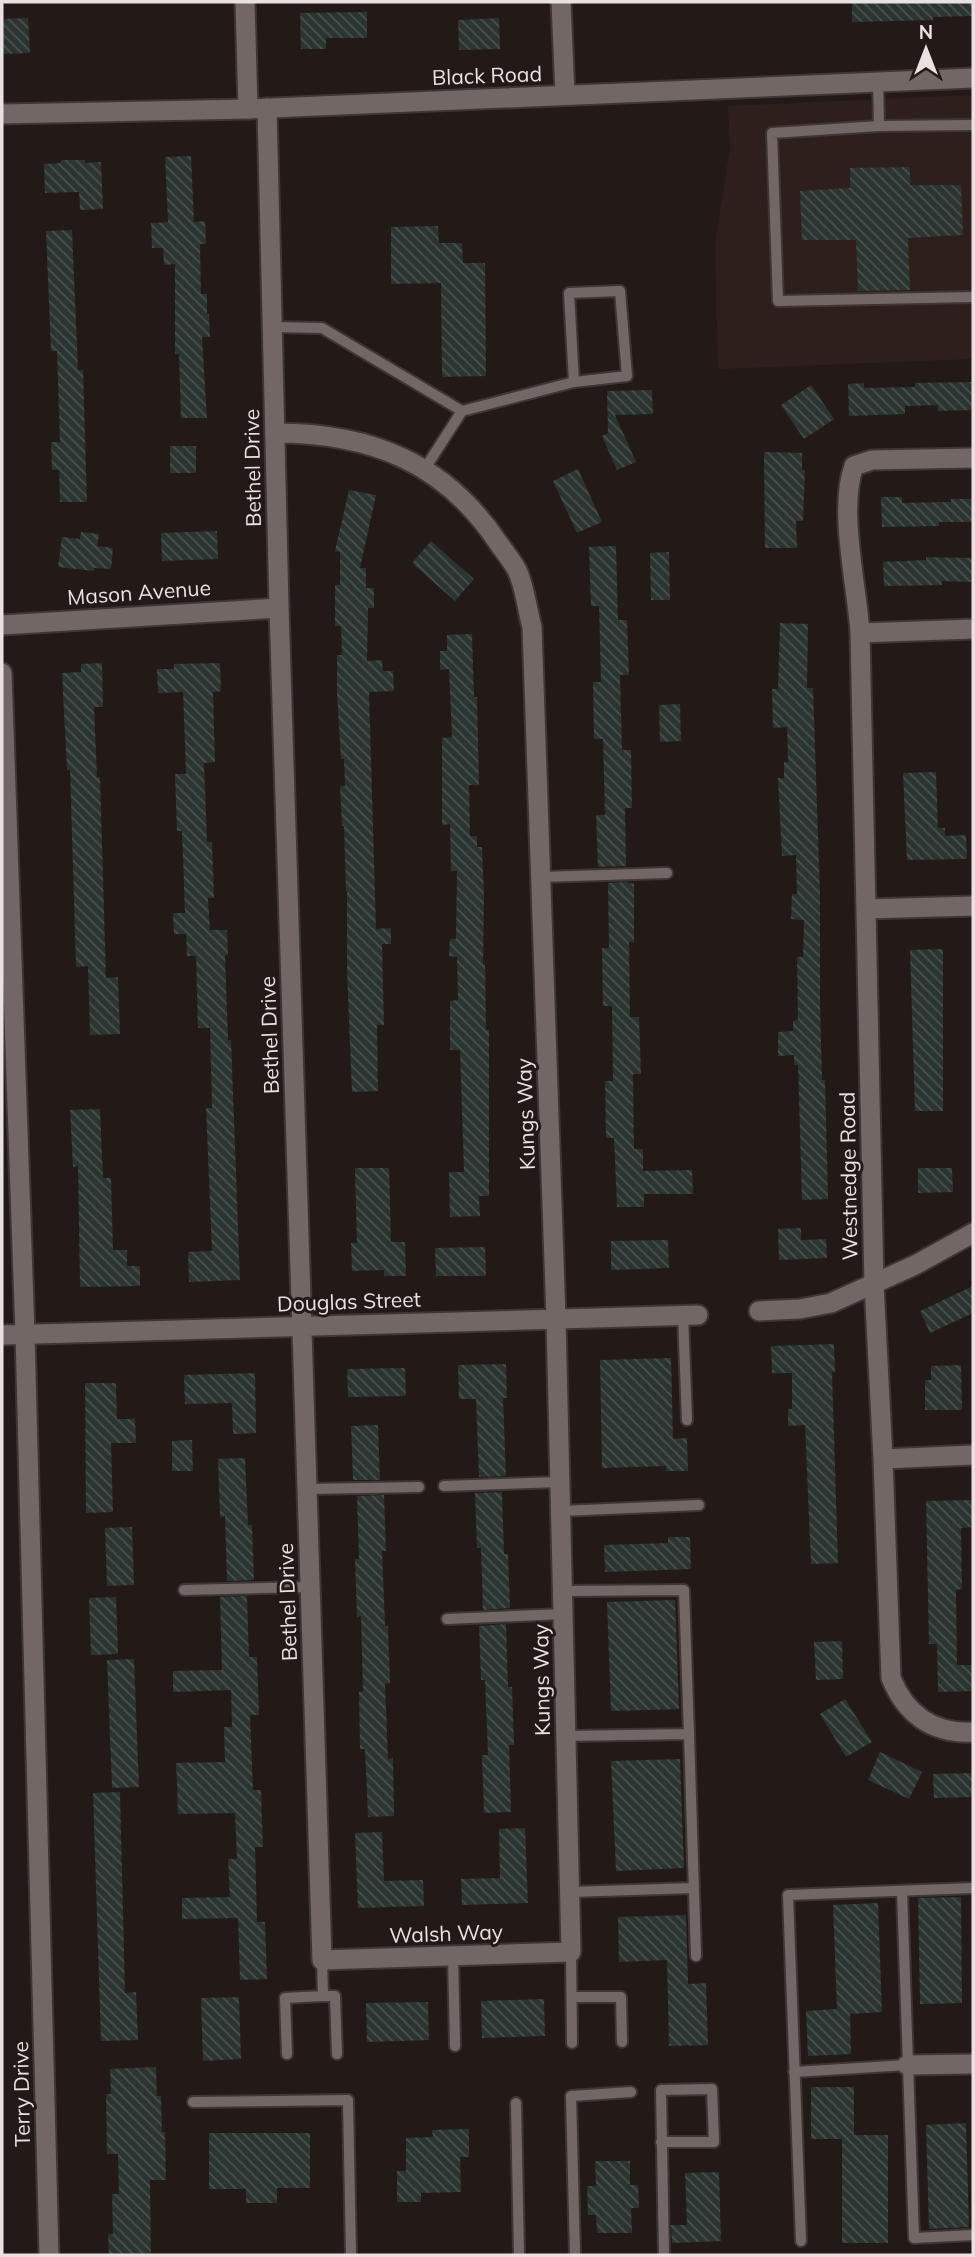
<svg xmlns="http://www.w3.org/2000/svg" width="975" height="2257" font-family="Mulish,sans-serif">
<defs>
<pattern id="building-back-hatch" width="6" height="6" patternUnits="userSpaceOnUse" patternTransform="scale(1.75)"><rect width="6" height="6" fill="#2a3430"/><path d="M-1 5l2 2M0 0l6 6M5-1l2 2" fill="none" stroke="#49514e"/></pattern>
</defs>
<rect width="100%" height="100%" fill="#231a18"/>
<path fill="#2f1f1c" d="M973 95V359L718 369 715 245 730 148 728 106Z"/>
<path fill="url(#building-back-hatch)" d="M852 2H973V16L933 17V20L852 22Z
M367 12V38H326V49H301L300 13Z
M28 18 30 53 2 54V19Z
M499 18 500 49 459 50 458 20Z
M191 156 194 222 205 221 206 244H200L201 294H207V314H209L210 337H202L207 418H181L179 354H175V264L164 265 163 248H152L151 223 168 222 165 157Z
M61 160H85V163L101 162 103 209 80 210 79 192 45 193 44 164 61 163Z
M910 167V185H961L963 235 908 238 910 290 858 291 856 240H802L800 191 850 188V168Z
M438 226 439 243H462L463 263H485L486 376 442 377 441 283 391 284V227Z
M72 230 78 370H83L87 502H60L59 470H52L51 442H60L57 351H51L46 231Z
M973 382V410L938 411V405L905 406V414L849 416 848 384 864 383V388L915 387V383Z
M811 385 834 419 804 439 781 405Z
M652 390 653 414 615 415 636 462 617 470 602 436 608 433 607 391Z
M170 446H196V473H170Z
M764 452 802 453V470H805L803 521H796L797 548H765Z
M578 469 602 522 577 533 553 481Z
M349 490 376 495 360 568H366V588H374V608H368L367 661 382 660 383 671H393L394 691 369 692 376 929 391 928V944H382L384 1025H377L378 1091 352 1092 347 972V891H346L344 826H342L340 786H345L344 759H341L337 693V655H342L341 626H335V585H340V552L335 551Z
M881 497H902V503L951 502V499H973V522H939V526L882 527Z
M217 531 218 559 162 561 161 533Z
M81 532 99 534 97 546 113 548 111 569 94 568V571L58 567 62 537 80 539Z
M431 541 474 579 455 601 412 563Z
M616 546 618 620H627L629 675H620L622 750H631L632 808H625L626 866 598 867 596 815H605L603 739H594L593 682H601L599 606H591L589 547Z
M669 552 670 600H651L650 553Z
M926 557 973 558V582L942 581V585L884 586 883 562 926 560Z
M780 623 808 624 807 688H813L820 894V1003L822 1080H825L828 1199 802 1200 798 1065H794V1055L778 1056V1032L793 1031V1021L798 1020 797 957H803L804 920 791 919 792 894H797L796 855 782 856 778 778H784V762H788L787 727 773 728 772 689H778Z
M472 634 474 697H477L479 785H469L470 836H477V847H482L484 897 483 964H485L486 1030H489V1196H479L480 1216 450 1217 449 1172H464L460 1050H450V1001L458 1000 457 957 449 956 450 939H456L457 871H451L450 824 442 825V738L452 737 449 669 440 670V651H447V635Z
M102 663 103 707H94L97 777H100L106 978 118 977 120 1034 90 1035 88 966 76 967 70 770H67L62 673 81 672V664Z
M220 663 221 691 213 692 215 762 204 763 207 842H212L214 898H208L210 930H227L228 955H225L228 1040H231L240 1280 189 1282 188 1252 212 1251 206 1108H212L210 1028H198L196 956H187L186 934H174L173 913H185L182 831H177L175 774H186L183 692 158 693 157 669H174V664Z
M680 704 681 741 660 742 659 705Z
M936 772 938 828H945V836L966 835 967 859 907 860 903 773Z
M626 882 634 884V942H629L630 1017H639L641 1074H633L634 1149H643V1171L692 1170 693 1194H644V1207H617L614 1138H606L605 1081H613L612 1006H603L602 948H609L608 883Z
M943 949V1111H915L910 950Z
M100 1109 103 1178H111L113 1250H127V1266H140V1286L80 1287 78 1166 73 1167 70 1110Z
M355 1168H389L391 1242H405L406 1276H384V1270L352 1271 351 1243H357Z
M918 1168H952L953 1192 918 1193Z
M801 1228V1240L826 1239 827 1258 779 1260 778 1229Z
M668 1240 669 1268 611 1270V1241Z
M485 1247 486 1276H436L435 1248Z
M973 1286V1313L930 1333 920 1311Z
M834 1344 835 1372H832L838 1563 811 1564 805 1425 788 1426V1409H792V1373H772L771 1346Z
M671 1358 673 1439 687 1438 688 1471H666V1466L602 1468 600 1360Z
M506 1364 507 1398H503L506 1476 479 1477 476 1399H459L458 1365Z
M961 1365 962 1410H925V1380H931V1366Z
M405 1368 406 1396 348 1397 347 1369Z
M255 1373 256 1433 233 1434 232 1403 185 1404 184 1375Z
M85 1383H116L117 1419H135L136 1443H111L113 1512 86 1513Z
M378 1425 380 1480H353L351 1426Z
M192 1440 193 1471H172V1441Z
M245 1458 248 1525H252L254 1580 227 1581 225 1516 220 1517 218 1459Z
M502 1492 504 1554H508L510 1608 483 1610 481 1548H477L475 1493Z
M384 1495 386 1551H382L385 1626H388L390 1683 385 1684 388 1759 393 1758 394 1816 368 1817 365 1749H360L359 1692 363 1691 361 1616 357 1617 355 1559H359L357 1496Z
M972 1500 973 1527 961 1528 962 1589 956 1590 957 1665H973V1691L938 1692 937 1644H929L926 1501Z
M132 1527 134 1585 107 1586 105 1528Z
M668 1537H690L691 1569 605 1572 604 1545 668 1543Z
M247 1596 249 1657H257L259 1715H250L253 1790H261L263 1847H255L257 1922H265L267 1979 240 1980 238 1918 182 1919V1898L230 1897 228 1859H237L235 1813 178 1814 177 1784 176 1763 225 1762 224 1727H232L231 1690 173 1692V1671L222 1670 220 1597Z
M116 1597 118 1654 91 1655 89 1598Z
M675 1600 679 1709 611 1711 607 1602Z
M506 1624 508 1687H512L514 1745H509L511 1812 484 1813 482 1755H488L485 1680H481L479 1626Z
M842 1641 843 1679 816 1680 814 1642Z
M134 1659 139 1787 112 1788 107 1660Z
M845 1699 872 1742 846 1757 820 1714Z
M880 1752 922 1772 909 1799 868 1780Z
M680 1759 684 1868 616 1871 611 1761Z
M973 1773V1797L934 1798 933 1774Z
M120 1792 125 1993 136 1992 138 2040 101 2041 93 1793Z
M525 1828 528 1903 462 1905 461 1879 500 1878 499 1829Z
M382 1832 384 1881 423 1880 424 1906 358 1908 355 1833Z
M961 1897 962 2003 920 2004 918 1898Z
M878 1903 882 2012 850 2014 851 2054 808 2056 806 2011 837 2009 833 1905Z
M686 1915 688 1984 706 1983 708 2045 669 2046 667 1960 619 1962 618 1917Z
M239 1997 241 2059 203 2061 201 1998Z
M544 1999 545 2036 482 2038 481 2001Z
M428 2002 429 2040 367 2042 366 2003Z
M156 2067 157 2096H161L162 2132H165L166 2180H150L151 2255H109L108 2234H113L112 2194H119L118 2154H107L106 2094H111L110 2069Z
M811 2087H854V2135H888V2243H842V2139H811Z
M966 2123 969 2227 929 2229 926 2125Z
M469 2129V2157H460L461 2192 421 2193V2202H397V2171H406V2138L433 2137 432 2130Z
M209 2133H310V2188H277V2203H246V2189H209Z
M595 2161H630V2185H638L639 2208H631L632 2233H597L596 2215H588L587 2186H596Z
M719 2172 721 2241 672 2243 671 2225H687L685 2173Z"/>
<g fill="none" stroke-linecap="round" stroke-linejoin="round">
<g stroke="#3d3635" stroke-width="14">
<path id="service" d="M878 82 879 126 772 133 778 301 973 297
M879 126 973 125
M272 327 322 328 462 411
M424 470 462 411 574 382 569 293 620 291 627 376 574 382
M541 877 667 873
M683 1315 687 1420
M444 1486 560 1482
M307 1489 419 1487
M561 1511 699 1505
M184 1590 310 1587
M563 1591 684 1590 689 1734
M447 1619 563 1614
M566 1736 689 1734 696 1956
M902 1891 914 2238 973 2235
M570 1892 694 1888
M571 1952 572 2043
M453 1956 455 2046
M323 1996H335L337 2054
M572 1997H621L622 2042
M287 2054 285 1998 323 1996 322 1960
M794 2072 907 2065
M193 2102 348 2100 351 2255
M516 2103 519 2255
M661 2142H714L712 2089 661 2090 664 2255
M801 2241 788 1895 973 1888
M575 2255 571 2096 631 2092"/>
</g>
<g stroke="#3d3635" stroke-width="23">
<path id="minor" d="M245 2 248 109
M561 2 565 95
M267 108 279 608 322 1960 571 1952 556 1319 532 627C527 609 525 587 517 570 512 561 505 552 499 544 445 462 370 433 275 433
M973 458 872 460 854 466C838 510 857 585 860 633L874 1284 883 1459 891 1678C906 1715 933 1734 973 1732
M2 625 279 608
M860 633 973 629
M2 673 25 1334 49 2255
M866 909 973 906
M759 1311 800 1309 831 1303 915 1265 973 1233
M2 1335 698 1315
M883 1459 973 1455
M907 2065 973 2064"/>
</g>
<g stroke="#3d3635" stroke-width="23">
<path id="secondary" d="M2 114 248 109 973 78"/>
</g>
<use href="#service" stroke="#726764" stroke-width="10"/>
<use href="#minor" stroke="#726764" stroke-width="19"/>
<use href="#secondary" stroke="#726764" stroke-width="19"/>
</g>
<g text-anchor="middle" stroke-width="6" stroke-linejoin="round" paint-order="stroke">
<g font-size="21" fill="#e9e2e1" stroke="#231a18">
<text transform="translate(487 76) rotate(-2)" y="7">Black Road</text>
<text transform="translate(253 468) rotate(-91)" y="7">Bethel Drive</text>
<text transform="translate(139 593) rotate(-4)" y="7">Mason Avenue</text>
<text transform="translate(270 1035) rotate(-92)" y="7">Bethel Drive</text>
<text transform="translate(526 1114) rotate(-92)" y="7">Kungs Way</text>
<text transform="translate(849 1176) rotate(-91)" y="7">Westnedge Road</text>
<text transform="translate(349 1302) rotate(-2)" y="7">Douglas Street</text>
<text transform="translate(288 1602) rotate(-92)" y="7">Bethel Drive</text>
<text transform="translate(542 1680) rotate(-91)" y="7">Kungs Way</text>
<text transform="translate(446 1934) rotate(-2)" y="7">Walsh Way</text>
<text transform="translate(22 2094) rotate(-91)" y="7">Terry Drive</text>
</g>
</g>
<rect width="975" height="2257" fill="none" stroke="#e9e2e1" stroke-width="7"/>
<g transform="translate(926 49)" stroke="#231a18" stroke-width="5" paint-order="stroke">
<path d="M0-5L12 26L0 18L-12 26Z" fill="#e9e2e1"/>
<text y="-10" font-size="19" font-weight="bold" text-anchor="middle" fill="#e9e2e1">N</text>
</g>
</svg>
